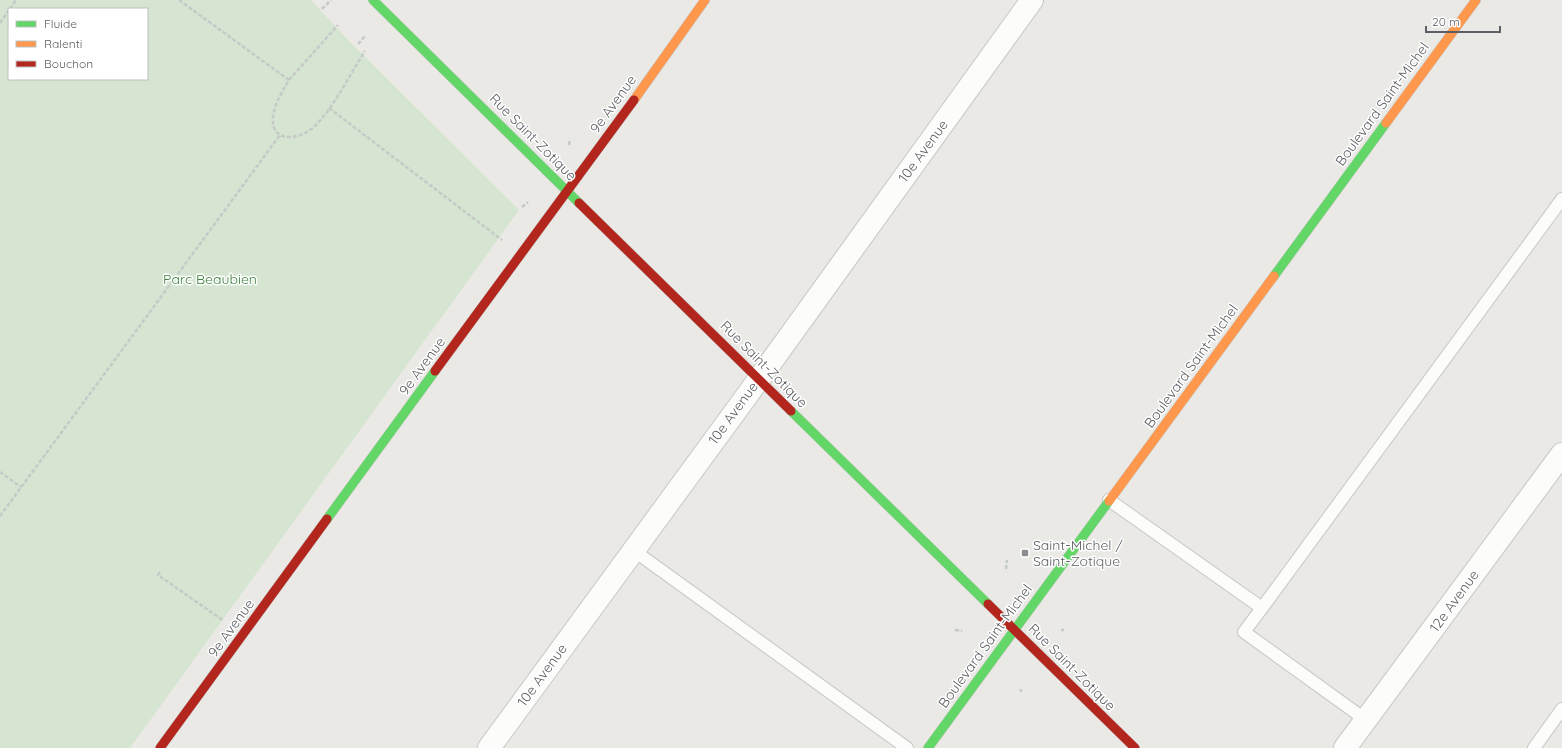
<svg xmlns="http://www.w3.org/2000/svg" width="1562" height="748" font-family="Quicksand,sans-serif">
<rect width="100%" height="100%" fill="#eae9e5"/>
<path fill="#d5e5d1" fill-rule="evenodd" d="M0 0H311L348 40 519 210 130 748H0ZM9 9H147V79H9Z"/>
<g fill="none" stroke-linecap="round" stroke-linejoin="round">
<g stroke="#c7c7c7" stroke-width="14">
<path id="lane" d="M1109 500 1262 608 1244 632 1366 720
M633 550 907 748
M1262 608 1562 199
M1534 748 1562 709"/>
</g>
<g stroke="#c7c7c7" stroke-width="24">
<path id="street" d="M489 748 743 401 1032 0
M1345 748 1562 454"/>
</g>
<g stroke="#c7c7c6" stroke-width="10">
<path id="fast" d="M373 0 579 203
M1274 276 1386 123
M791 411 988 604
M327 519 435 371
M928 748 1109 501"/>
</g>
<g stroke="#c7c7c6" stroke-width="10">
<path id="slow" d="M634 100 705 0
M1386 123 1476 0
M1109 501 1274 276"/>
</g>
<g stroke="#c7c7c6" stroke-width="10">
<path id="jam" d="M579 203 791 411
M435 371 634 100
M988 604 1135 748
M160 748 327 519"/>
</g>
<path stroke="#c5cac7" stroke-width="2.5" stroke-dasharray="4 2" stroke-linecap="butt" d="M179 0 289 80C282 92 275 103 273 116 270 144 299 140 314 127 332 110 351 73 365 51
M10 9 16 0
M322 9 331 0
M0 23 9 10
M358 44 366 35
M289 80 338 25
M329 108 502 240
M569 145 570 139
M522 207 528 202
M0 472 21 487
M0 516 280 135
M1006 569 1007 560
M160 572 158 575 224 621
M955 630 962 631
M1061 630H1064
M1021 689V692"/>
<use href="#lane" stroke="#fcfcfb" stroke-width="12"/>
<use href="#street" stroke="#fcfcfb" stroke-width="22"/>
<use href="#fast" stroke="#63d668" stroke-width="9"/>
<use href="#slow" stroke="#ff974d" stroke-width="9"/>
<use href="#jam" stroke="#b3261e" stroke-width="9"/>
</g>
<rect fill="#8d8f90" stroke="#fff" stroke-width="1.5" x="1021" y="549" width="8" height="8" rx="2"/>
<g text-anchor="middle" stroke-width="3" stroke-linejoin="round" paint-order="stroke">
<g font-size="14" fill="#5b5e62" stroke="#fff">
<text transform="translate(613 104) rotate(-54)" y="5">9e Avenue</text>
<text transform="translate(1382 104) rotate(-54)" y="5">Boulevard Saint-Michel</text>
<text transform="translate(533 137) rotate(45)" y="5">Rue Saint-Zotique</text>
<text transform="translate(923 151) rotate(-54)" y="5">10e Avenue</text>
<text transform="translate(764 364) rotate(45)" y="5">Rue Saint-Zotique</text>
<text transform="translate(422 366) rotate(-54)" y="5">9e Avenue</text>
<text transform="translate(1191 366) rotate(-54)" y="5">Boulevard Saint-Michel</text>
<text transform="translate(733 413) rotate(-54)" y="5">10e Avenue</text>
<text transform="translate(1454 601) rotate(-54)" y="5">12e Avenue</text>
<text transform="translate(231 628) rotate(-54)" y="5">9e Avenue</text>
<text transform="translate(985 646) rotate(-54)" y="5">Boulevard Saint-Michel</text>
<text transform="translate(1072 667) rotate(45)" y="5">Rue Saint-Zotique</text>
<text transform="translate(542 675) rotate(-54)" y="5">10e Avenue</text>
</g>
<g font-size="14" fill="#3c7f3c" stroke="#fff">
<text x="210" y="284">Parc Beaubien</text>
</g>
<g font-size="14" fill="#5b5e62" stroke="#fff" text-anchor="start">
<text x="1033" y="550">Saint-Michel /<tspan x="1033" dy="16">Saint-Zotique</tspan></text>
</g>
</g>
<rect x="8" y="8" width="140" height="72" fill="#ffffff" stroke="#bdbfc0"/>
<rect x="16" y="21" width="20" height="6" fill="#63d668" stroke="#bdbfc0"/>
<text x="44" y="28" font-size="12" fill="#5b5e62">Fluide</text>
<rect x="16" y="41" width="20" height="6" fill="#ff974d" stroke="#bdbfc0"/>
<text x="44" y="48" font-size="12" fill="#5b5e62">Ralenti</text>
<rect x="16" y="61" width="20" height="6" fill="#b3261e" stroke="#bdbfc0"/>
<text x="44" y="68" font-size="12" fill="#5b5e62">Bouchon</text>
<path d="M1426 26v6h74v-6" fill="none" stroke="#5b5e62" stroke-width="2"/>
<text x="1432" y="26" font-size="12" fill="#5b5e62" stroke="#ffffff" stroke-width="3" paint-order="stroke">20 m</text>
</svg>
